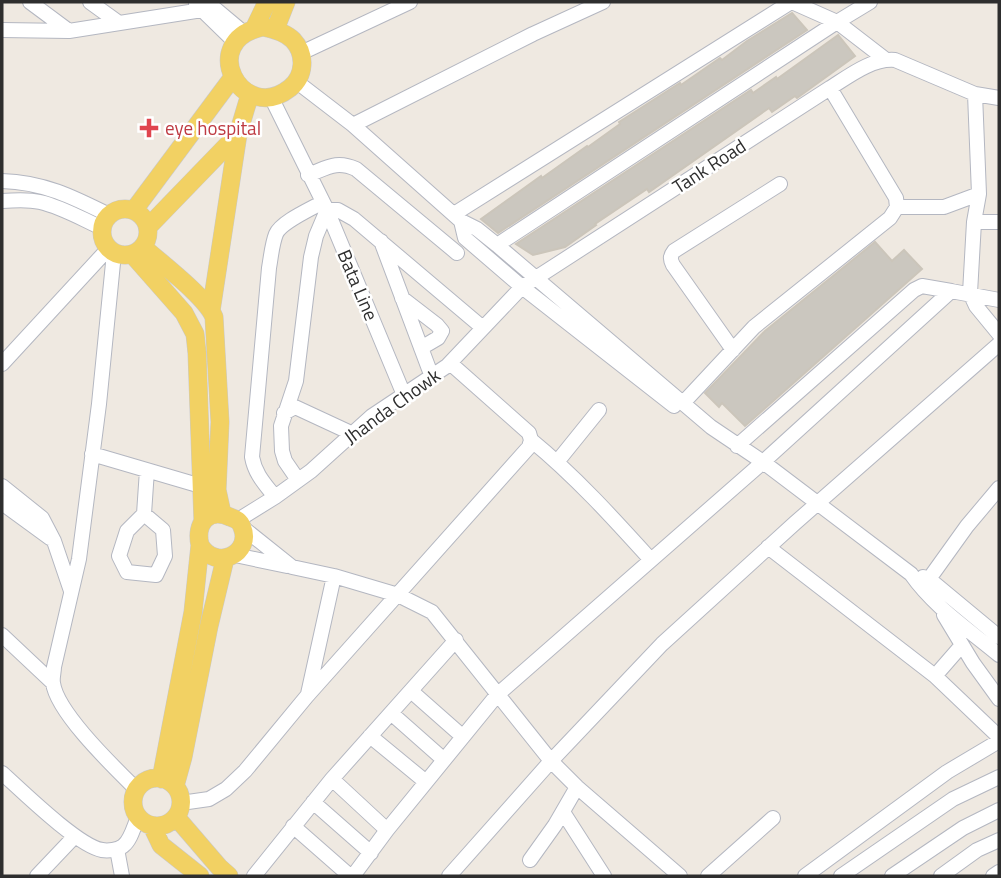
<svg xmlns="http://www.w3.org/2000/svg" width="1001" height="878" font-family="'Titillium Web',sans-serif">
<rect width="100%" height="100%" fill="#efe9e1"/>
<path fill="#cbc7bf" stroke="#cbc5ba" stroke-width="2" d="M792 13 807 30 498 233 481 219 541 176 542 178 587 146 588 147 620 124 619 122 680 83 681 85 720 58 722 60 747 41Z
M838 35 855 56 797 98 795 96 772 112 769 108 649 192 647 189 595 224 596 225 565 247 533 255 516 244 751 90 753 93 776 77 777 79Z
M875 242 892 261 904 250 922 269 745 426 722 403 719 407 705 393 765 331Z"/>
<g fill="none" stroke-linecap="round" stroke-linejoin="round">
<g stroke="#b4b7c1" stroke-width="16">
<path id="minor" d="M30 2 69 31
M90 2 119 23
M207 2 244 33
M792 2 837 22 885 59
M196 4 235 42
M2 30 69 31 202 10
M301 53 410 2
M297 82 353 125 461 221 477 229 497 245 711 427 763 462 911 574C934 607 968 629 999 655
M975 94 979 194 974 222 970 293 976 306 999 334
M271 97 327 210 404 395
M353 125 533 34 603 2
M308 175C327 168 336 160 356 169L457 253
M2 181C43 182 73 197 109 215
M2 201C14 200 28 199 40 202 62 207 82 219 102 228
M897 207H944L979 194
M454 214 791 2
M461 221 465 238 522 287 674 406
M974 222H999
M381 241 432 377
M497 245 837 22 870 2
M114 253 99 404 79 559 54 667C54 672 52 678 53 683 57 713 115 768 137 790
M402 298 437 325 442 331 438 338 421 348
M733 350 673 265C670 259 670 256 674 251L780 184
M2 364 108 249
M684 402 754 327 890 218 897 207 896 198 830 88
M284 413 295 407 351 433
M531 440C575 476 613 518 651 560
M737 446 914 290 922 286 951 291
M92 454 201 486
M557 462 599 410
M298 480 285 461 282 451 281 426 296 381 311 257 316 236 327 210H338L354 219 483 328
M2 486 42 518 54 541 71 591
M275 497C265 484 255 474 252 457L269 268C271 257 272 244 276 234 281 222 311 209 323 202
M2 503 50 538
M144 514 127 531 119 556 127 572 156 575 165 556 163 530 144 514 147 470
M238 520 275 497 311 471 372 416 447 366 522 287 830 88C849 76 872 58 895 60L975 94 999 98
M242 527 292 567 334 576 398 595 432 612 551 761 577 787 680 876
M768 547 935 676 999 737
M235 555 287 566
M923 577 929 579 999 637
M929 579 967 526 999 488
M944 615 973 663 999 699
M2 635 53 683
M935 676 962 645
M411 691 462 736
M308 694 334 576
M391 713 443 759
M370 736 426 782
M2 773C22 791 78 846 102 850 108 851 118 850 123 846 131 840 134 826 138 817
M332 779 387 830
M313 802 371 853
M181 803 209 799 226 789 245 771 307 696 529 447 531 440 529 433 450 363
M563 812 604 876
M293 826 350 876
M117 849 122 876
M530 860 555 825 577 787
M37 876 75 836
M254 876 332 779 456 640
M353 876 387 830 497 695 763 462 951 291 999 300
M449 876 551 761 662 644 795 523 999 344
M708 876 773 818
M805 876 947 772 999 741
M841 876 953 799 999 777
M892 876 963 828 999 810
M941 876 977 850 999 840
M993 876 999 872"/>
</g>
<g stroke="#c9c9c9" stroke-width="19">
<path id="major" d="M263 27C273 29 286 33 293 40 306 54 305 76 290 88 242 126 196 40 263 27Z
M254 29 267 2
M275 30 286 2
M102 232a23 23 0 1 1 46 0a23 23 0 1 1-46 0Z
M134 210 233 77
M149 226 238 134 250 94
M143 247C161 263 206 297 214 317L220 422 217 490 222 513
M132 254 184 313 195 334 197 353 203 522
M211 311 238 134
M133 802a24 24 0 1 1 48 0a24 24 0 1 1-48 0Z
M161 779 193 612 200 545C195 524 208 507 230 517 236 519 240 521 242 527 253 553 216 572 200 545
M175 786 183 757 209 626 225 559
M176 817 219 867 229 876
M152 826 161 845 200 876"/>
</g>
<use href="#minor" stroke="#fff" stroke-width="14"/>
<use href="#major" stroke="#f2d163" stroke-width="18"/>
</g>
<path fill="#e0444e" stroke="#fff" stroke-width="2.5" d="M145.5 117.5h7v7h7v7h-7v7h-7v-7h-7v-7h7z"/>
<g text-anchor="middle" stroke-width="5" stroke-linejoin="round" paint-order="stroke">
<g font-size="19" fill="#be3a42" stroke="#fff" text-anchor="start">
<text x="165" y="135">eye hospital</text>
</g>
<g font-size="19" fill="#2e2e2e" stroke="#fff">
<text transform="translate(709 166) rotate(-33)" y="7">Tank Road</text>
<text transform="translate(358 285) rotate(67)" y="7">Bata Line</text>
<text transform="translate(392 406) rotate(-36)" y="7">Jhanda Chowk</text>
</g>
</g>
<rect width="1001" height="878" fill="none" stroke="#2e2e2e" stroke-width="7"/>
</svg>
